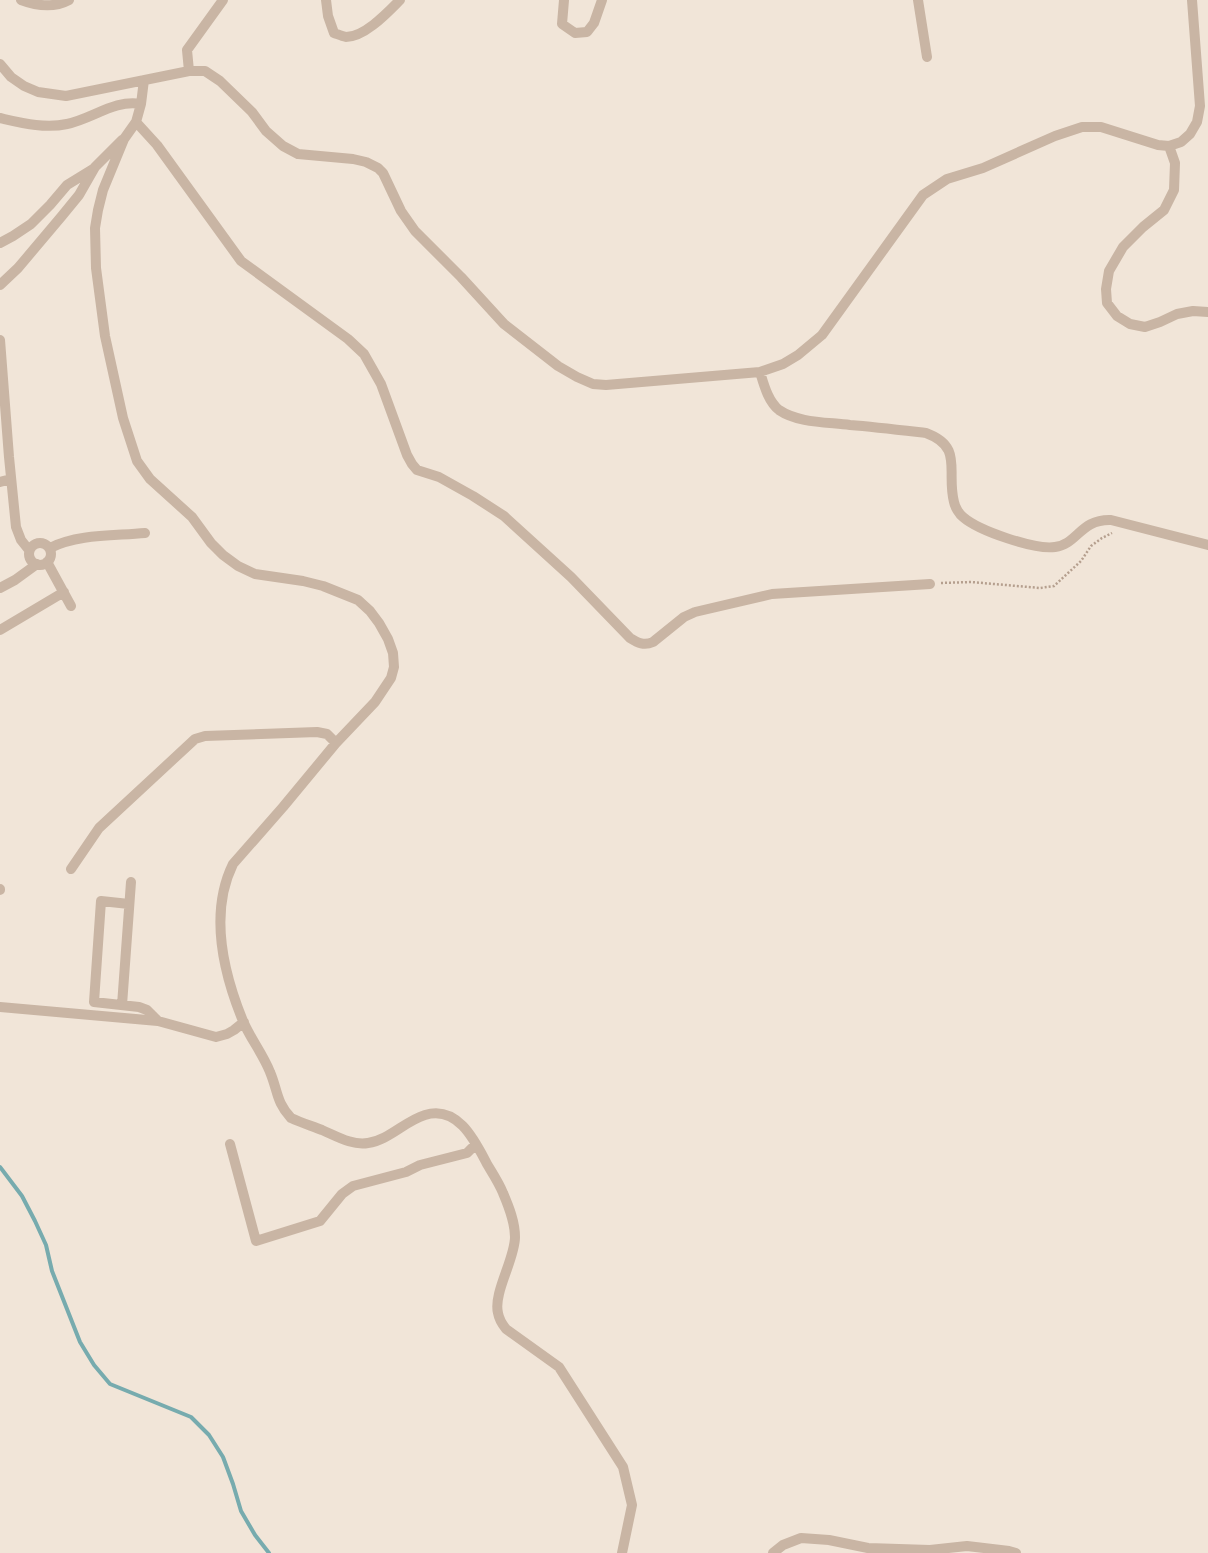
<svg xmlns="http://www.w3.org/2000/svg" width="1208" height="1553" font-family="Helvetica,sans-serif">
<rect width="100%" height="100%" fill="#f1e5d8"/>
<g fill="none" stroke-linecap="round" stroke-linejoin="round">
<path stroke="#77abae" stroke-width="4" d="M0 1167 22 1196 35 1221 46 1245 52 1271 80 1342 94 1365 110 1384 191 1417 209 1435 223 1457 233 1484 241 1511 255 1535 269 1553"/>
<path stroke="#b59f8e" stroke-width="2.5" stroke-dasharray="2 2" stroke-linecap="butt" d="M941 583 971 582 1040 588 1054 586 1081 561 1091 546 1102 538 1112 533"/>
<path stroke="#c9b5a4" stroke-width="10" d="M21 0C37 6 54 8 69 0
M326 0 328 16 334 33C337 34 342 36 346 37 365 37 388 12 400 0
M564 0 562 24 575 33 587 32 594 23 602 0
M918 0 927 57
M0 64 11 77 24 86 38 92 66 96 189 71H205L220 81 252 112 266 131 283 146 298 154 353 159 366 162 378 168 383 173 401 211 415 231 461 277 504 324 558 366 577 377 593 384 606 385 760 372 783 364 798 355 822 335 923 195 947 179 983 168 1055 136 1082 127H1101L1158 145 1169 146 1181 142 1190 134 1197 122 1200 106 1192 0
M189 71 187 50 223 0
M144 80 141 104 136 122 124 139 103 190 98 210 95 228 96 268 105 336 123 418 137 461 150 479 192 517 211 543 223 555 238 566 255 574 303 581 323 586 358 600 370 611 379 623 388 639 393 653 394 667 391 678 375 702 336 743 283 807 233 864C209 913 223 972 243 1021 250 1038 263 1054 270 1072 278 1091 276 1102 291 1118 302 1123 312 1126 322 1130 336 1136 353 1146 368 1143 389 1140 405 1121 425 1115 458 1105 475 1141 487 1164 493 1174 499 1183 503 1193 509 1207 515 1222 515 1237 515 1259 493 1293 498 1313 499 1319 502 1324 506 1329L559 1367 623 1467 632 1505 622 1553
M0 118C22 123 45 129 67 124 92 119 115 99 141 104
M136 122 157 145 241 261 348 339 364 354 381 384 407 455 412 464 417 470 439 477 473 496 504 516 571 577 630 638C638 643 644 646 653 642L684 617 695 612 772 594 930 584
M1169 146 1175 163 1174 190 1164 210 1143 227 1123 247 1109 271 1106 289 1107 303 1117 316 1130 324 1145 327 1160 322 1177 314 1193 311 1208 312
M0 243 13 236 31 224 50 205 67 185 93 169
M0 285 18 268 61 217 79 195 95 167 122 140
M0 340 9 457 16 527 21 540 29 550
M760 372C764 385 768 401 779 410 798 423 827 422 850 425 875 427 900 430 926 433 964 447 946 471 954 502 955 507 959 514 963 517 979 531 1035 550 1055 547 1078 544 1080 519 1111 520L1208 545
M0 482 11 479
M29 554a11 11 0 1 1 22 0a11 11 0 1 1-22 0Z
M50 548C78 534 113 536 145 533
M47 562 71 606
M0 588 15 580 37 564
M0 630 64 592
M71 869 99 828 195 739 205 736 317 732 327 734 336 743
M0 890V889
M129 904 101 901 94 1002 139 1007 147 1010 158 1021
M122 1005 131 882
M0 1007 158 1021 216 1037 227 1034 234 1030 244 1022
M230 1144 256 1241 320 1221 342 1194 353 1186 406 1172 420 1165 467 1153 476 1144
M773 1553 783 1545 801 1538 829 1540 868 1548 930 1550 967 1546 1009 1551 1016 1553"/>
</g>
</svg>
